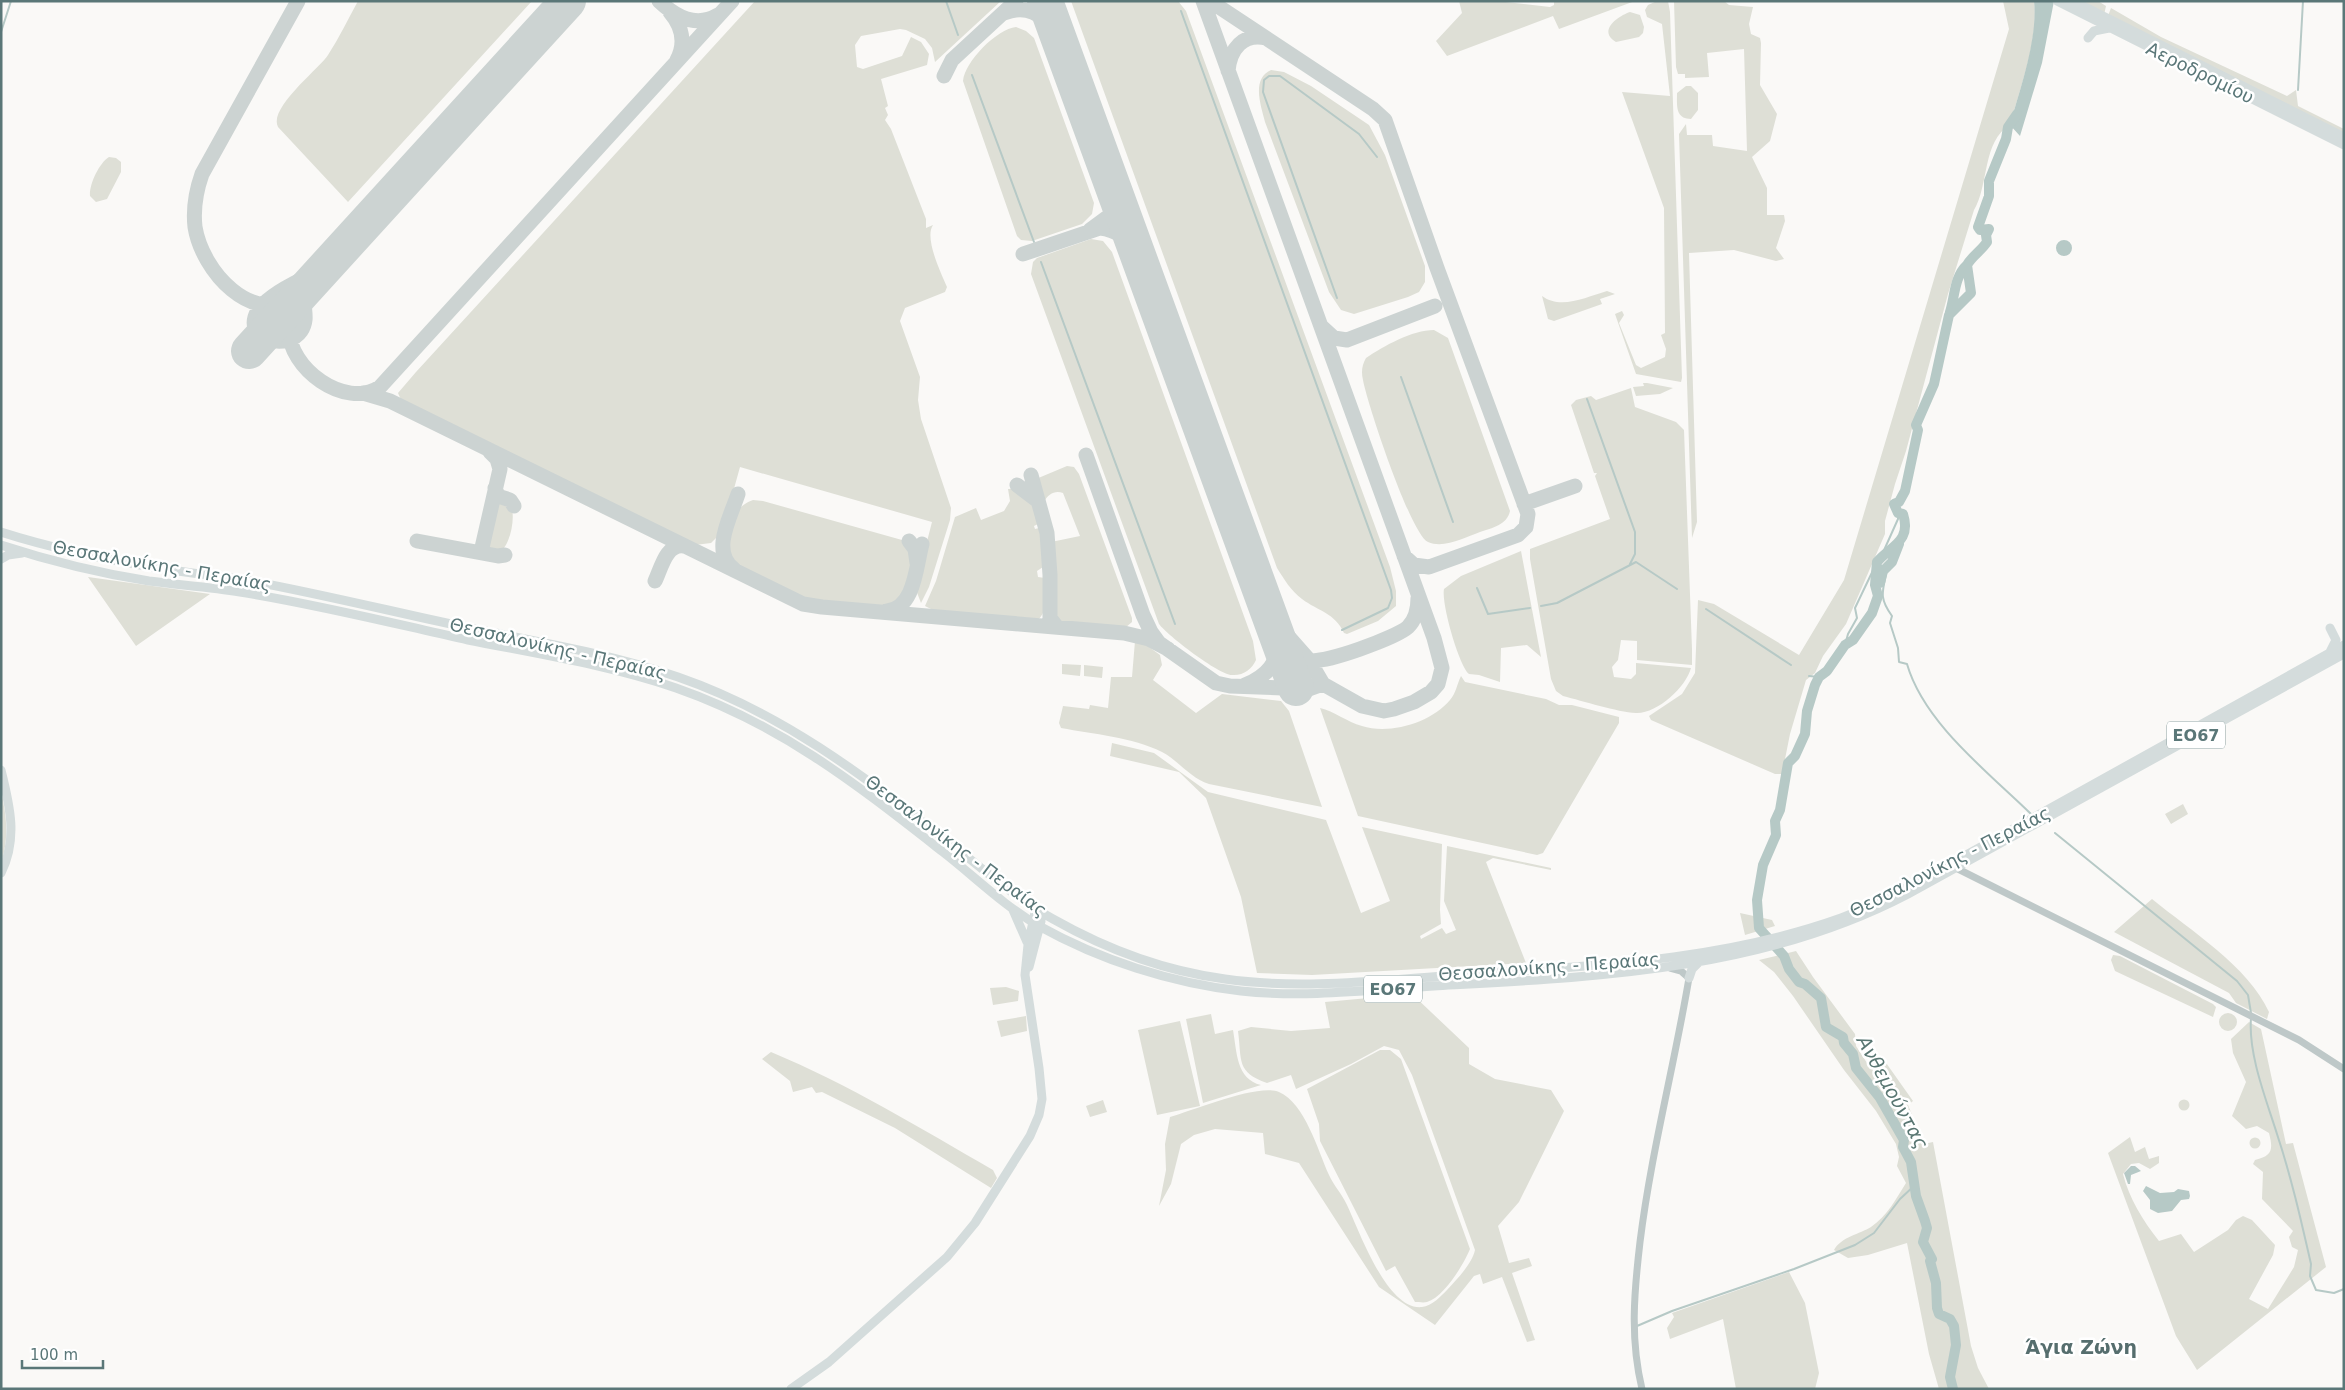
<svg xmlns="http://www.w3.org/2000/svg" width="2345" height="1390" font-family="'DejaVu Sans',sans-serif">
<rect width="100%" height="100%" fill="#faf9f7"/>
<path fill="#dedfd6" d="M358 1H532L348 202 278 127C268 108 320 68 328 55 339 38 348 19 358 1Z
M755 1H1001L935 62 932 48 925 39 906 30 900 29 861 36 855 45 857 67 863 69 902 56 911 37 921 42 929 54 927 65 881 79 888 106 885 108 888 115 885 120 891 129 926 219V228L933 225C924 238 941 273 947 287L945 292 905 308 900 321 920 377 918 400 921 419 951 508 950 520 929 587 921 603 916 590V584L932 522 740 467 722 532 711 543 695 545 402 402 398 393 416 372Z
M1071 1H1178L1186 11 1390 567 1396 591V606L1378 621 1347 634 1344 633C1335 613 1318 611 1302 599 1291 591 1284 579 1277 568Z
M1459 1H1497L1550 7 1554 5V1H1635L1559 29 1553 16 1447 56 1436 41 1462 13Z
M1657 1H1668L1670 12 1682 378 1681 382 1636 374 1615 314 1622 311 1624 315 1619 323 1636 365 1641 368 1665 357 1666 349 1661 335 1665 333 1664 208 1622 92 1670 96 1662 24 1647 17 1645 10 1648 5Z
M1674 1H1724L1729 5 1753 7 1749 24 1751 34 1760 38 1761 43 1760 85 1777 114 1770 141 1752 157 1767 188V215H1784L1785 221 1776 248 1784 259 1776 261 1734 250 1689 253 1697 522 1692 538 1679 134 1686 124 1687 135H1712L1713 146 1747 151 1744 49 1707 53 1709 77 1685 78V74H1678L1676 67Z
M2003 1H2034C2039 39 2020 88 2010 125 1982 141 1989 186 1974 210L1948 294 1906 451 1895 484 1885 521V534L1846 624 1823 656 1815 673 1806 680 1790 734 1782 774H1775L1651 720 1649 716 1682 694 1695 673 1698 600 1714 604 1799 655 1844 580 2009 29Z
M2078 1H2098L2106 6 2104 15Z
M2111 8 2161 37 2287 96 2296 90 2298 106 2344 129V134L2108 16Z
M1630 12 1640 15 1644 27 1643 33 1639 37 1616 42C1597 31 1618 16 1630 12Z
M1016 27 1026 31 1034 38 1094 203 1092 214 1082 224 1032 241 1021 240 1017 236 963 81C965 61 997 29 1016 27Z
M1271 70 1284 72 1311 86 1369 125 1385 155 1425 266V282L1419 292 1408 297 1354 314 1341 310 1329 292 1265 122C1261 106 1251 79 1271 70Z
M1686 86H1691L1698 93V110L1691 119C1675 119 1677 105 1677 93Z
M109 157 116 158 121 162V172L107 199 96 202 90 196C89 185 99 163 109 157Z
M1091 239 1103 241 1112 252 1253 641 1256 660C1252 669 1243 676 1232 675 1219 675 1167 635 1159 624L1031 274 1033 262 1037 258Z
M1607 291 1615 294 1600 299 1602 304 1554 321 1548 319 1542 296C1561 310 1586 297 1607 291Z
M1434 330 1448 338 1510 511C1507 525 1492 528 1480 532 1466 537 1444 549 1428 542 1411 535 1367 403 1363 380 1361 372 1362 365 1366 358 1384 346 1412 330 1434 330Z
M1643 383H1647L1673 388 1660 394 1636 396 1633 387 1644 386Z
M1631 388 1635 407 1676 422 1684 430 1692 649V665L1637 660V641L1621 640 1618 660 1612 667 1614 677 1631 679 1636 674V663L1691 668C1686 687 1657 714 1636 713 1617 712 1583 701 1563 696L1556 691 1551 679 1530 559V549L1610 519 1595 476 1597 473H1594L1571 405 1576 400 1591 396 1596 400Z
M1067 466 1074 467 1079 474 1132 618V622L1125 628 1055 622 1052 617 1051 542 1080 536 1063 493C1055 490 1048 494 1044 502L1041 501 1036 479Z
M1008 489C1028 488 1037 507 1040 523L1034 526 1035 529 1039 528 1043 532 1046 565 1037 571 1038 577 1045 578C1053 589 1047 611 1038 620L937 612 925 606 936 581 955 517 976 508 981 520 1004 511 1010 501Z
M753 500 763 501 902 540C915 551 913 563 909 578 906 587 905 599 895 604 880 612 819 604 802 598 789 593 742 572 734 563 723 551 729 538 732 524 736 511 740 505 753 500Z
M499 501 510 504C517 515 510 549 497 554L489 551C483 542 490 508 499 501Z
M1521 551 1541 657 1527 645 1501 648 1500 682 1479 675 1469 674C1459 666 1441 603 1444 589L1461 576Z
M88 577 210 594 136 646Z
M1135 641 1145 644 1160 655 1162 665 1153 680 1196 713 1222 694 1281 701 1289 711 1322 807 1209 784C1190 778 1179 761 1162 752 1132 737 1093 734 1061 728L1059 723 1063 706 1089 709 1090 705 1108 708 1111 677H1132Z
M1062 664 1081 665 1080 676 1062 674Z
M1084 665 1103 667 1102 678 1084 676Z
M1461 676 1465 682 1546 699 1559 705H1572L1619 717V723L1543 853 1537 855 1358 816 1320 708C1334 711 1347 722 1362 726 1389 735 1431 723 1450 700 1456 693 1457 684 1461 676Z
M1112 743 1154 753 1208 792 1326 820 1361 913 1390 901 1362 827 1442 844 1440 910 1441 924 1420 936 1421 939 1442 928 1446 934 1456 930 1444 901 1447 846 1551 868V870L1493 858 1486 862 1526 963 1312 975 1257 973 1241 897 1206 798 1179 772 1110 756Z
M1 792C7 817 9 838 1 864Z
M2183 804 2188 814 2171 824 2165 814Z
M2152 899C2191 931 2248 966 2269 1012L2267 1019 2236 1003 2229 993 2114 932Z
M1740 913 1772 920 1775 926 1745 935Z
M1796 951 1813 977 1855 1034 1856 1046 1867 1063 1884 1060 1913 1101 1908 1105 1924 1144 1933 1142 1971 1346 1978 1368 1989 1389H1939L1929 1354 1907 1243 1868 1255 1848 1258 1834 1250C1841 1237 1860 1234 1871 1227 1887 1216 1896 1199 1906 1183L1897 1166 1899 1157 1896 1144 1876 1111 1844 1070 1793 996 1774 972 1759 960Z
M2113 955 2120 956 2213 1004 2216 1007 2213 1017 2115 971 2111 960Z
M1006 987 1019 991 1018 1001 993 1005 990 988Z
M1412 994 1469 1048V1064L1495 1079 1551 1090 1564 1111 1519 1202 1498 1226 1509 1263 1529 1258 1532 1266 1512 1273 1535 1340 1527 1342 1502 1277 1483 1284 1480 1274 1474 1276 1435 1325 1379 1287 1299 1163 1265 1154 1263 1133 1215 1129 1194 1135 1181 1144 1171 1184 1159 1206 1166 1170 1165 1144 1170 1117C1194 1110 1259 1083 1279 1092 1305 1103 1318 1151 1329 1175 1334 1186 1342 1194 1347 1205 1359 1230 1387 1311 1422 1307 1432 1306 1441 1296 1447 1290 1457 1279 1472 1264 1475 1250L1412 1075 1399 1050 1384 1046 1351 1064 1296 1089 1291 1075 1267 1083C1236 1072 1242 1061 1238 1031L1251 1027 1291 1031 1330 1028 1325 1002Z
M2219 1022a9 9 0 1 1 18 0a9 9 0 1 1-18 0Z
M1211 1014 1215 1034 1233 1030C1237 1052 1236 1079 1261 1085L1203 1103 1186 1019Z
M1026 1016 1027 1031 1001 1037 997 1021Z
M1180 1021 1200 1106 1157 1115 1138 1030Z
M2249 1022 2261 1029 2286 1144 2293 1143 2326 1267 2197 1370 2176 1336 2108 1153 2130 1137 2135 1152 2145 1147 2149 1159 2159 1156V1163L2150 1169 2139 1163 2131 1164 2123 1174C2129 1198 2143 1221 2159 1241L2181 1234 2194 1252 2228 1230 2236 1220 2243 1216 2252 1220 2275 1245 2273 1255 2249 1299 2268 1309 2294 1267 2298 1250 2292 1247 2289 1237 2293 1231 2262 1199 2263 1172 2253 1164 2255 1160C2273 1156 2273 1149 2269 1133L2257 1126 2246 1129 2232 1116 2246 1082 2233 1053 2231 1039Z
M1380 1050H1390L1401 1059 1470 1249C1464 1264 1444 1297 1427 1302 1424 1303 1418 1302 1415 1302L1395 1266 1386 1271 1320 1141 1319 1124 1307 1089Z
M771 1052C848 1084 920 1128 993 1170L997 1178 991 1188 895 1128 822 1092 816 1093 812 1087 793 1092 790 1081 762 1059Z
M2178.5 1105a5.5 5.5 0 1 1 11 0a5.5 5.5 0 1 1-11 0Z
M1103 1100 1107 1112 1090 1117 1086 1106Z
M2249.5 1143a5.5 5.5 0 1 1 11 0a5.5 5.5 0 1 1-11 0Z
M1789 1272 1805 1303 1819 1373 1815 1389H1736L1723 1319 1670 1339 1667 1328 1674 1317 1672 1313Z"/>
<path fill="#b6c9c6" d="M2034 1H2054L2042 63 2020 136 2010 125C2020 88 2038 39 2034 1Z
M2056 248a8 8 0 1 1 16 0a8 8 0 1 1-16 0Z
M2131 1166H2135L2141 1171 2131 1175 2130 1184H2128L2124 1173Z
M2146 1186 2160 1193 2174 1192 2178 1189 2189 1191 2190 1196 2189 1199 2181 1200 2172 1211 2158 1213 2150 1209V1200L2143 1191Z"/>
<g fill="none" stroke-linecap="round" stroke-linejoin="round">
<path stroke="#b6c9c6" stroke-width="2" d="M946 1 958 35
M1181 11 1391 590 1392 598 1388 608 1342 630
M1 32 11 1
M972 75 1034 242
M2298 90 2303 1
M1041 262 1175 624
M1337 298 1263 92 1264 80 1269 76H1280L1359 134 1377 157
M1401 377 1453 522
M1587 399 1635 532V554L1630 564
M1881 557 1898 519V513
M1887 569C1883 591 1878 597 1892 616L1890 623 1898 648 1899 662 1907 664C1924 723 1988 772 2031 814
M1477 588 1488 614 1530 608
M1541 606 1557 603 1636 562 1677 589
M1706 609 1791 665
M1845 645 1848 634 1857 618 1855 608 1877 562
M1809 676 1819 677
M2055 833 2237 981 2248 995 2251 1013
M1 837V839
M2251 1018C2248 1054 2266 1099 2277 1134 2291 1176 2301 1220 2311 1264L2310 1276 2316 1290 2334 1293 2344 1289
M1637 1326 1672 1311 1794 1269 1855 1245 1874 1233 1900 1199 1915 1185"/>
<path stroke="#b6c9c6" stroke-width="10" d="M1950 312C1955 296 1954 277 1967 265
M1880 583 1883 571 1892 562 1899 544
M1953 1389 1950 1377 1956 1345 1954 1326 1950 1319 1939 1314 1937 1308 1936 1283 1930 1261 1932 1259 1923 1242 1927 1228 1925 1221 1916 1196 1911 1162 1903 1147 1904 1140 1880 1098 1856 1068 1853 1054 1844 1043 1843 1037 1826 1027 1821 998 1805 984 1799 982 1789 969 1784 956 1759 928 1757 900 1763 865 1776 835 1775 821 1780 810 1788 763 1795 756 1805 734 1807 711 1815 685 1819 677 1827 671 1845 645 1853 640 1872 613 1878 596 1875 585 1877 562C1890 546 1912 542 1903 514L1898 513 1894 504 1899 502 1905 491 1918 430 1916 425 1934 384 1949 315 1971 293 1967 265C1972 256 1981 251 1987 242L1986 235 1989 229 1980 230 1978 227 1989 196V181L2006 139 2008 127 2017 114"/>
<path stroke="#ccd3d2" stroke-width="15" d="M298 1 202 174C196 191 193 209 195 227 202 271 252 327 298 297
M659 1C676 17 696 28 718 15
M1203 1 1434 638 1442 668 1438 684 1431 692 1414 702 1394 709 1384 711 1362 706 1323 684 1309 660 1279 626 1264 600
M1210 1 1373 109 1385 120 1437 268 1528 514 1526 527 1518 535 1429 567 1414 565 1404 556
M670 12C682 26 686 43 677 60
M1004 13C1027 4 1041 14 1056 31
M1228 71C1230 49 1243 33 1266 38
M944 76 952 60 1016 1
M1090 230 1109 216 1116 197
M1023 254 1100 228C1117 230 1127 238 1137 252
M307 287C298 300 289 312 289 329 288 368 345 410 380 387L732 1
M305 291C301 305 310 318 301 331 288 350 248 341 255 317 261 296 305 278 323 269
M1322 327 1334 338 1347 340 1435 306
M363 393 390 401 803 604 822 607 1124 633 1149 639 1168 649
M1086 455 1143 615 1151 632 1159 643 1216 683 1230 686 1309 689 1323 684
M1031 475 1047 533 1050 575V618L1057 627
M1017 485 1038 501
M495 488 498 496 510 500 514 506
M1524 504 1575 486
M417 541 498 556 505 555
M909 541 915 549 917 563
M481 552 500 469 497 459 490 452
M734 569C710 552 731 516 738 494
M655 581C661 569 666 543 684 546
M887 611C915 608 916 566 922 544
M1309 660C1323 665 1397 637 1408 627 1416 619 1418 609 1418 598
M1245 685C1266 677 1279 663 1279 640"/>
<path stroke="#ccd3d2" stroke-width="36" d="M1045 1 1296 688
M249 351 568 1"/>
<path stroke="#bec8c8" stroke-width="7" d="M1952 866 2299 1040 2344 1069
M1642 1389C1630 1339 1634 1293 1640 1242 1651 1153 1674 1067 1689 978L1681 971 1670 968"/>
<path stroke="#d4dcdc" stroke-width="9" d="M2057 1 2344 145
M2073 1 2344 137
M2088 38 2094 31 2109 28
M1 532C57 550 113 561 170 570 197 574 224 576 251 581 321 594 390 611 460 626 533 641 608 653 678 677 782 713 861 774 946 840 981 867 1015 898 1053 919 1106 949 1165 971 1225 979 1303 990 1381 980 1459 975 1587 966 1718 962 1841 918 1866 909 1890 896 1914 884L2344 645
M1 545C50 561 99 573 149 581 179 585 210 587 240 592 316 604 392 623 468 640 538 654 609 665 676 688 782 725 856 784 943 852 974 876 1004 906 1039 926 1100 960 1171 983 1241 991 1305 998 1370 990 1434 986 1595 977 1761 971 1908 894L2344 654
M1 559 8 555 22 553
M2330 628 2336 640 2330 652
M1 770C10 806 18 839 1 873
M1013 910 1027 942
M1029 967 1041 921
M1689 978 1692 969 1698 963
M791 1389 829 1362 947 1257 975 1223 1030 1136 1039 1115 1042 1099 1039 1068 1025 975 1028 945 1036 908"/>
</g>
<g text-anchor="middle" stroke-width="5" stroke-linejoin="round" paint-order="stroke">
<g fill="#fff" stroke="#8ca0a0" stroke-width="1">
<rect x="2167" y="721.5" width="58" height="27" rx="4"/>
<rect x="1364" y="975.5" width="58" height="27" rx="4"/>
</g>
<g font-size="16" font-weight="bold" fill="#5a7778">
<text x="2196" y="741">ΕΟ67</text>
<text x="1393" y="995">ΕΟ67</text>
</g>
<g font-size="18" fill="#5a7778" stroke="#fff">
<text transform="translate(2200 73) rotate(26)" y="6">Αεροδρομίου</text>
<text transform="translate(162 566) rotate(10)" y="6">Θεσσαλονίκης - Περαίας</text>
<text transform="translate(558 649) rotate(13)" y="6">Θεσσαλονίκης - Περαίας</text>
<text transform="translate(956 846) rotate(37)" y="6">Θεσσαλονίκης - Περαίας</text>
<text transform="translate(1950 862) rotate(-27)" y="6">Θεσσαλονίκης - Περαίας</text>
<text transform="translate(1549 967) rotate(-4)" y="6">Θεσσαλονίκης - Περαίας</text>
</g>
<g font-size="19" font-style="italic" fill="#597672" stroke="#fff">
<text transform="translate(1893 1092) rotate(61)" y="7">Ανθεμούντας</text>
</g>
<g font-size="19" font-weight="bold" fill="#566e6e" stroke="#fff">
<text x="2081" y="1354">Άγια Ζώνη</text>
</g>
</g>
<rect width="2345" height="1390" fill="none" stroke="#5a7778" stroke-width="5"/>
<path d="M22 1360v8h81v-8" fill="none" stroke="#5a7778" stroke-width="2.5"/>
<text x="30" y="1360" font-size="15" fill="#5a7778" stroke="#ffffff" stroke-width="4" paint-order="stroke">100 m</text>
</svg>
